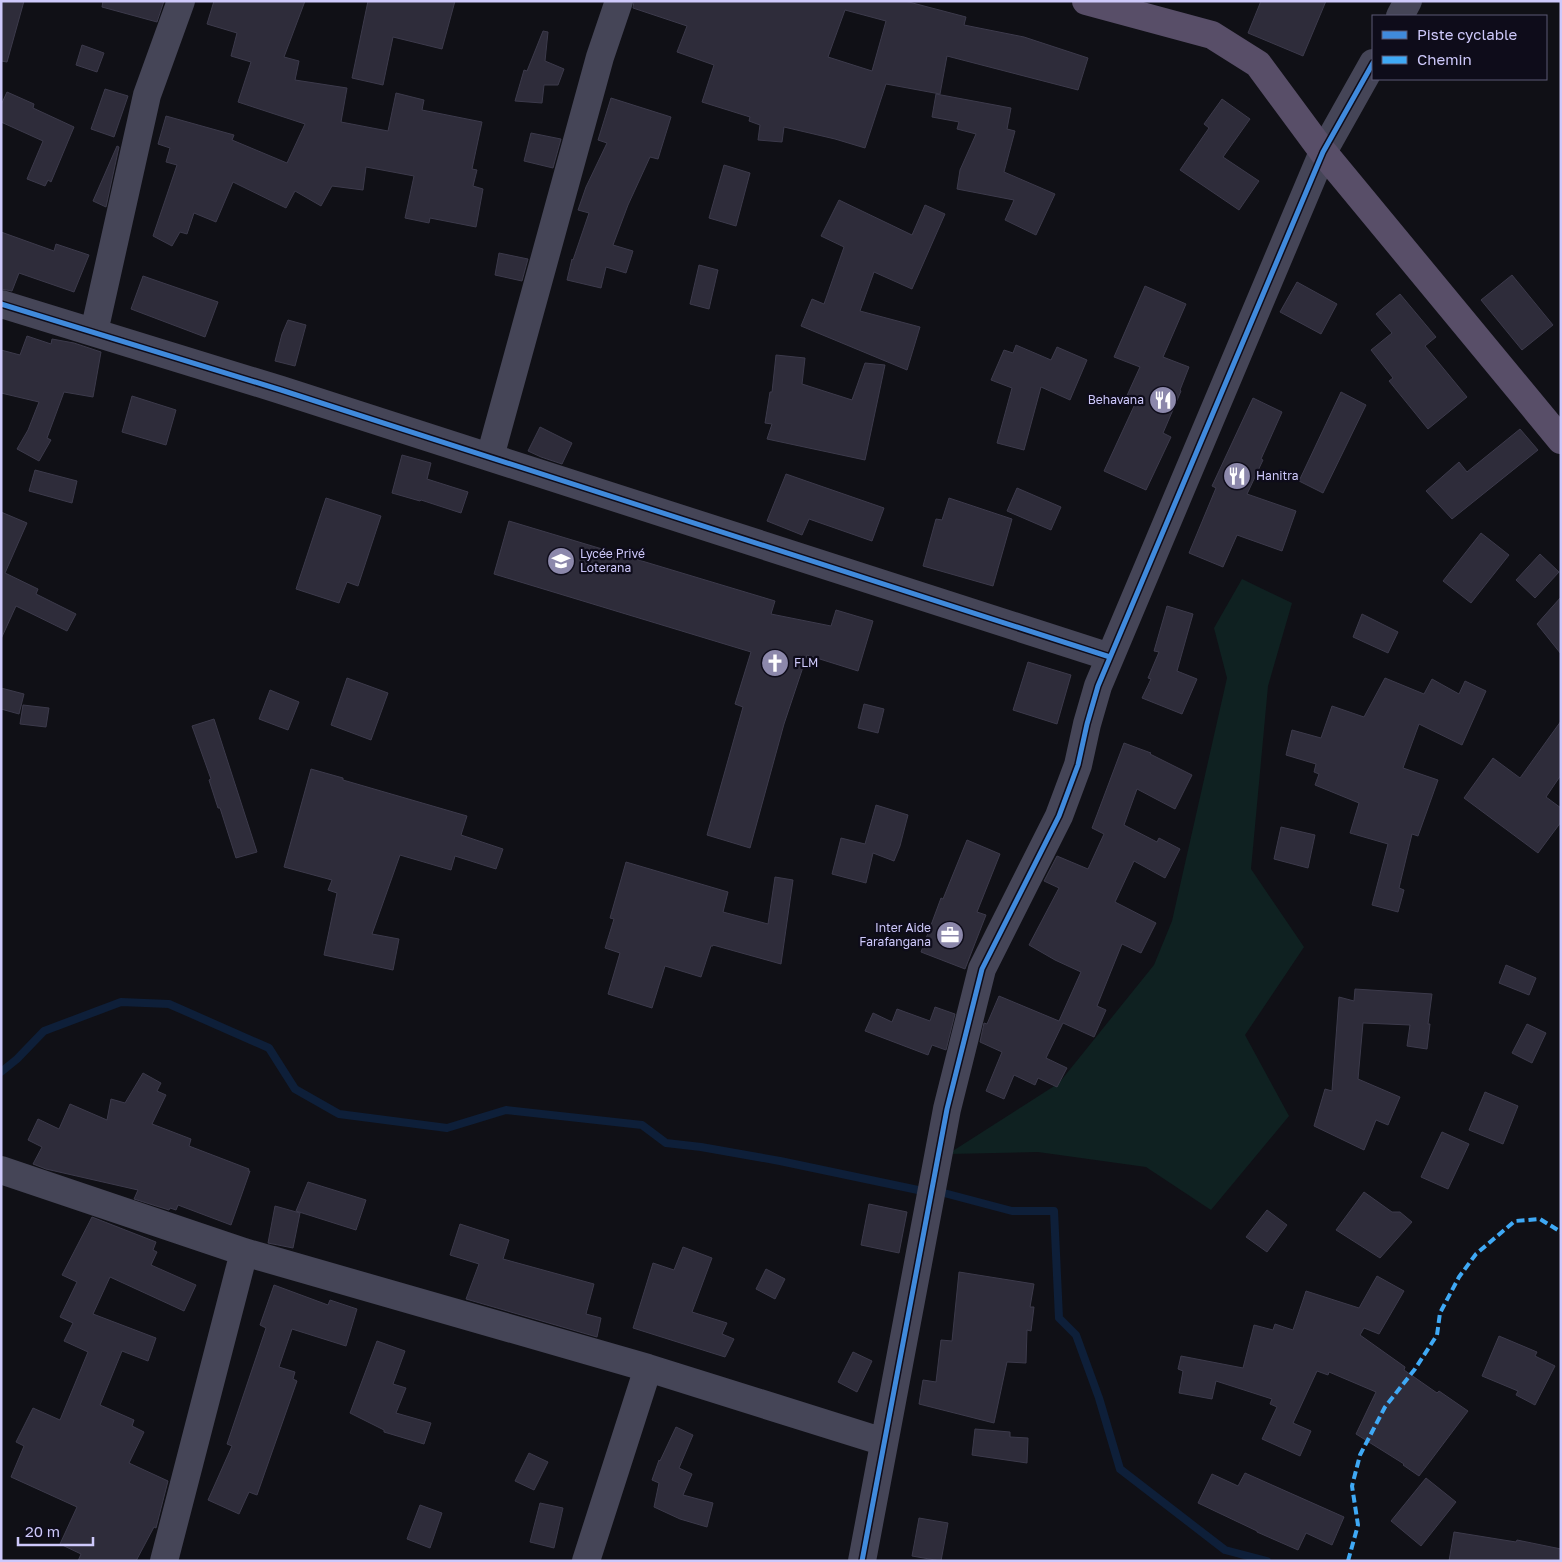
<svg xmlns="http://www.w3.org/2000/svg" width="1562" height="1562" font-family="'Golos Text',sans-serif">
<rect width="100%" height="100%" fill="#101016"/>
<path fill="#0f2121" d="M1242 579 1292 603 1268 686 1251 869 1304 947 1245 1035 1289 1116 1211 1210 1146 1167 1038 1152 948 1154 1059 1083 1154 965 1172 921 1227 678 1214 628Z"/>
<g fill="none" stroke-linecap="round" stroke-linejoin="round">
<path stroke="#0e1f39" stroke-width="8" d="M1 1072 17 1059 44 1031 121 1002 169 1004 269 1048 295 1089 339 1114 447 1128 506 1110 642 1125 666 1143 701 1147 780 1161 918 1190
M944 1193 1012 1211H1054L1059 1318 1076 1335 1099 1398 1120 1469 1225 1550 1267 1561"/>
</g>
<path fill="#2e2c3a" stroke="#3c3a4b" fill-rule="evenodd" d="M1 1H24L7 62 1 61Z
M103 1H164L157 22 102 7Z
M214 1H305L284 57 299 61 295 80 347 88 341 122 388 131 396 93 424 100 422 110 482 122 472 169 477 170 473 186 483 189 476 227 430 218 429 223 405 218 414 176 366 167 363 190 332 186 321 206 295 191 286 208 233 182 216 222 194 213 187 234 180 232 172 246 153 236 177 165 166 162 170 148 158 144 166 116 234 135 232 140 287 163 305 124 238 102 251 62 231 56 237 33 207 24Z
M368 1H455L442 49 393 37 383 85 352 78Z
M634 1H905L966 17 964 25 1024 37 1088 58 1078 90 947 56 940 94 886 84 865 148 835 139 784 127 782 142 758 140 760 125 749 121 750 117 702 102 714 65 677 52 687 26 633 8ZM845 10 886 21 872 71 828 57Z
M1261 1H1326L1303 56 1248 33Z
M543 31 548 32 545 61 564 69 558 85H544L542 103 515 101 524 70 527 71Z
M82 45 104 53 97 72 76 65Z
M105 89 128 96 114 137 91 129Z
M7 92 34 104 33 108 74 127 51 182 48 180 45 186 27 179 43 141 1 122V105Z
M936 94 1011 108 1007 129 1015 131 1004 172 1055 194 1036 235 1005 220 1014 200 957 189 960 170 976 134 957 129 959 122 932 117Z
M611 98 671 117 658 159 650 157 628 205 613 245 633 251 626 273 606 267 601 288 567 280 572 259 573 260 589 213 578 210 586 187 607 143 598 140Z
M1222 99 1250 119 1223 157 1259 181 1239 210 1180 170 1209 128 1204 124Z
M531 133 561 139 553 168 524 161Z
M117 146 119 147 106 207 93 201Z
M724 165 750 173 736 226 709 218Z
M839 200 912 235 925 205 945 214 912 289 874 272 860 311 920 327 907 370 801 326 812 299 824 304 844 247 821 236Z
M1 232 54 251 56 244 89 255 74 292 19 273 12 291 1 289Z
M499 253 528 259 522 281 495 275Z
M699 265 718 270 709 309 690 304Z
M1512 275 1553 325 1522 350 1481 300Z
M143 276 218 302 205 337 131 309Z
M1297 282 1337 304 1321 334 1280 312Z
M1145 286 1186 304 1163 357 1189 367 1180 390 1181 391 1163 433 1171 437 1146 490 1104 471 1135 404 1125 400 1140 367 1114 357Z
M1400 294 1436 337 1425 346 1467 397 1428 429 1389 381 1393 378 1371 350 1392 333 1376 314Z
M288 320 306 325 295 366 275 361 282 334Z
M27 336 51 344 52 339 74 343 101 352 93 397 64 392 47 438 51 440 39 461 17 449 28 430 39 402 1 393V350L20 355Z
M1016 345 1051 360 1057 347 1087 360 1070 400 1041 387 1024 450 997 443 1012 388 991 380 1004 350 1013 353Z
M776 355 805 358 802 384 852 400 865 363 885 365 865 460 767 439 772 424 765 423 770 392H772Z
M1341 392 1366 405 1323 493 1299 481Z
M132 396 176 410 166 445 122 432Z
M1253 398 1282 412 1261 459 1263 460 1247 494 1296 511 1282 551 1237 535 1223 567 1189 553 1216 488 1212 486Z
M540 427 572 443 562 464 541 457 528 451Z
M1520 429 1538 450 1452 519 1426 491 1459 462 1467 472Z
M402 455 431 463 427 479 468 492 461 513 421 500 420 501 392 493Z
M35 470 77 481 72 503 29 491Z
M786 474 884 508 872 541 809 519 802 535 767 521Z
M1017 488 1061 507 1051 530 1007 511Z
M326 498 381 516 358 586 347 582 339 603 296 589Z
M949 498 1012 519 993 586 923 566 936 519 942 520Z
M1 512 27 523 5 573 38 589 36 594 76 614 67 631 16 606 1 639Z
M509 521 775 601 771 614 831 626 836 610 873 621 858 671 807 655 784 724 750 848 707 835 743 707 735 704 751 652 494 574Z
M1481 533 1509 555 1471 603 1443 581Z
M1540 554 1559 572 1535 598 1516 580Z
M1561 597V654L1537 624Z
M1167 606 1193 614 1177 671 1197 679 1182 714 1142 698 1151 679 1148 678 1159 652 1154 651Z
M1362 614 1398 632 1388 653 1353 637Z
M1028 662 1071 675 1057 724 1013 710Z
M347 678 388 693 371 740 331 725Z
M1385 678 1424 694 1432 679 1459 694 1465 681 1486 691 1462 745 1419 724 1403 768 1438 780 1418 836 1412 834 1399 888 1404 890 1398 912 1372 905 1388 844 1350 833 1359 803 1315 785 1319 774 1314 772 1316 764 1286 755 1292 730 1321 738 1332 706 1364 717Z
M1 688 24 694 19 714 1 709Z
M270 690 299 702 288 730 259 719Z
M864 704 884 709 878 733 858 728Z
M23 705 49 708 46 727 20 724Z
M214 719 257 852 236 858 220 808H218L209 780 211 779 192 726Z
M1561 721V775L1546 797 1561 808V822L1538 853 1464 798 1493 758 1520 778Z
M1124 743 1151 753 1150 754 1192 775 1175 809 1137 789 1124 825 1157 842 1159 838 1180 849 1165 878 1134 861 1115 902 1156 923 1141 953 1122 944 1097 1006 1106 1010 1094 1037 1063 1023 1046 1058 1067 1068 1057 1087 1038 1078 1035 1085 1014 1075 1004 1099 986 1091 1002 1052 980 1042 984 1023 987 1024 999 996 1059 1021 1081 972 1055 960 1029 945 1059 888 1044 881 1057 856 1088 869 1104 834 1092 828Z
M311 769 343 778V780L467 816 461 835 503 849 496 869 455 856 451 870 400 855 372 934 399 939 393 970 324 955 337 893 328 890 332 880 284 867Z
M876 805 908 815 900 846 894 861 873 853 866 883 832 874 841 838 865 844Z
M1281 827 1315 835 1308 868 1274 859Z
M967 840 1000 854 977 912 986 915 965 969 921 952 941 898 943 899Z
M626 862 728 892 723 912 768 924 775 877 793 880 781 964 713 945V946H711L701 977 665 966 652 1008 608 994 620 953 605 948 614 919 610 918Z
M1506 965 1536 978 1529 995 1499 983Z
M1355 989 1432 994 1428 1024H1430L1427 1049 1407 1046 1410 1025 1363 1023 1358 1079 1400 1097 1388 1125 1376 1120 1364 1150 1314 1126 1325 1089 1332 1091 1339 997 1354 1001Z
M935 1007 955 1014 946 1050 932 1045 928 1055 865 1031 873 1013 892 1022 897 1009 930 1021Z
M1527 1024 1546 1033 1532 1063 1512 1053Z
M143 1073 161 1083 157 1091 166 1095 152 1124 191 1139 189 1146 249 1169 248 1171H250L231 1225 178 1205 176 1210 170 1208 169 1210 134 1199 138 1190 46 1169 33 1164 42 1147 28 1140 38 1119 59 1129 70 1104 107 1120 111 1099 125 1103Z
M1485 1092 1518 1106 1503 1144 1469 1130Z
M1442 1132 1469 1144 1448 1189 1421 1177Z
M308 1182 366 1200 356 1230 296 1211Z
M1364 1192 1392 1212H1400L1412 1222 1380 1258 1336 1230Z
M869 1204 907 1212 899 1253 861 1245Z
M275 1206 300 1213 293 1248 268 1243Z
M1267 1210 1287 1225 1267 1252 1246 1237Z
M92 1217 156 1242 153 1250 157 1252 151 1265 196 1285 184 1311 110 1277 93 1314 156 1338 148 1361 122 1351 100 1405 134 1420 132 1426 144 1432 129 1463 168 1481 156 1528 154 1527 136 1561H78L81 1554 60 1544 77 1507 11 1477 24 1446 16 1442 33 1408 60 1420 88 1352 64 1341 73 1323 60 1317 77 1282 62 1275Z
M460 1224 509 1240 503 1259 594 1284 586 1314 601 1318 597 1337 466 1299 479 1264 450 1255Z
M683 1247 712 1258 692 1312 727 1323 722 1334 734 1339 725 1357 633 1328 653 1263 674 1270Z
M766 1269 785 1279 775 1299 756 1289Z
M959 1272 1034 1284 1030 1307H1034L1031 1331 1027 1330 1026 1363 1007 1362 994 1423 919 1404 923 1380 936 1382 941 1340 952 1341Z
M1377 1276 1404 1291 1379 1334 1364 1328 1360 1335 1405 1367 1404 1370 1437 1393 1439 1391 1468 1411 1419 1476 1403 1465 1404 1464 1356 1434 1376 1392 1329 1372 1328 1375 1317 1371 1293 1423 1311 1431 1300 1456 1262 1439 1277 1407 1270 1404 1272 1399 1216 1381 1212 1399 1179 1393 1183 1371 1178 1369 1181 1356 1243 1368 1254 1325 1273 1330 1275 1324 1293 1330 1306 1291 1359 1308Z
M274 1285 328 1305 330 1300 357 1309 346 1346 292 1329 279 1367 295 1372 293 1379 297 1381 257 1495 249 1492 239 1514 208 1500 232 1446 227 1444 266 1328 260 1325Z
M1499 1336 1537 1352 1535 1356 1555 1366 1535 1405 1516 1395 1518 1391 1482 1376Z
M377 1341 405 1351 393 1384 406 1388 396 1413 431 1423 424 1444 384 1432V1430L350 1413Z
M853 1352 872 1361 857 1392 838 1382Z
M676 1427 693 1435 679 1468 692 1474 683 1495 713 1503 707 1527 680 1519 654 1507 659 1483 652 1480 659 1460 660 1461Z
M975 1429 1010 1432V1437L1028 1438 1027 1463 972 1455Z
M529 1453 548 1462 534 1490 515 1481Z
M1245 1473 1344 1517 1332 1545 1306 1533 1298 1550 1257 1532V1531L1198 1503 1212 1474 1238 1486Z
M1426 1478 1456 1502 1421 1546 1391 1521Z
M540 1503 563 1508 554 1548 530 1542Z
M420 1505 442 1513 430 1548 407 1539Z
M919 1518 948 1523 941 1561 912 1556Z
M1454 1532 1516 1542 1517 1540 1561 1549V1561H1449Z"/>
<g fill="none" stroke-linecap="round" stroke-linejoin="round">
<path stroke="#454557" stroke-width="28" d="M1400 16 1408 1
M1 304 281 390 1110 657
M94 332 147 95 181 1
M490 457 600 57 619 1
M1 1170 244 1252 648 1368 884 1442
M164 1561 244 1252
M586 1561 648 1368
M862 1561 947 1109 982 969 1059 816 1078 765 1087 724 1098 686 1323 152 1373 63"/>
<path stroke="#584e68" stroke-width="28" d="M1086 1 1212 35 1258 64 1323 152 1561 440"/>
<path stroke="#3fa9f5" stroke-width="4" stroke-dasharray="8 4" stroke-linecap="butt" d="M1348 1561 1358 1525 1352 1486 1360 1455 1385 1407 1415 1369 1437 1335 1440 1313 1459 1277 1476 1254 1515 1221 1540 1219 1561 1232"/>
<g stroke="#0e0c1a" stroke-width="8">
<path id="cycleway" d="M1 304 281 390 1110 657
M862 1561 947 1109 982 969 1059 816 1078 765 1087 724 1098 686 1323 152 1373 63"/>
</g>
<use href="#cycleway" stroke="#408adc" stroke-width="5"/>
</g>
<defs>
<g id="restaurant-disc" transform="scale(1.4375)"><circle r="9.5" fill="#8c88ab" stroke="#0e0c1a"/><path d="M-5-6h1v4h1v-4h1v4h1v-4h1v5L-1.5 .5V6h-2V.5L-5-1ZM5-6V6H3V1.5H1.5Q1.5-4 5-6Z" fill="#fff"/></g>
<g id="school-disc" transform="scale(1.4375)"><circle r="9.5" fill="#8c88ab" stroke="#0e0c1a"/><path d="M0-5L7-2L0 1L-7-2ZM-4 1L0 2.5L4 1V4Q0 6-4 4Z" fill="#fff"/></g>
<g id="church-disc" transform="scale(1.4375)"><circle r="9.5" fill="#8c88ab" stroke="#0e0c1a"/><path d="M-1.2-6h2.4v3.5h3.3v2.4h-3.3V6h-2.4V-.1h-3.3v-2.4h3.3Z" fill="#fff"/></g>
<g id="office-disc" transform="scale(1.4375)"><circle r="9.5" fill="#8c88ab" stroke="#0e0c1a"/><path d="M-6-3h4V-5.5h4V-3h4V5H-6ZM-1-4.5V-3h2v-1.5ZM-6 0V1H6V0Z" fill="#fff"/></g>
</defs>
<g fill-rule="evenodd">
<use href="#restaurant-disc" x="1163" y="400"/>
<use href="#restaurant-disc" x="1237" y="476"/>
<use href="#school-disc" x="561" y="561"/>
<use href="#church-disc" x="775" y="663"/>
<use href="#office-disc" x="950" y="935"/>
</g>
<g text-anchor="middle" stroke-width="4.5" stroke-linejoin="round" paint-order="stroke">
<g font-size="12" fill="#cec9fb" stroke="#0e0c1a" text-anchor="start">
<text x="1144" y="404" text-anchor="end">Behavana</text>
<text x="1256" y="480">Hanitra</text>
<text x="580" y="558">Lycée Privé<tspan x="580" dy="14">Loterana</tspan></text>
<text x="794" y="667">FLM</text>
<text x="931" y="932" text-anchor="end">Inter Aide<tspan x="931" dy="14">Farafangana</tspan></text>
</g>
</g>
<rect width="1562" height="1562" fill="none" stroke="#cec9fb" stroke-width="5"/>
<rect x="1372" y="15" width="175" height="65" fill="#0e0c1a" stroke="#5b5874"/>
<rect x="1382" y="31" width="25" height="8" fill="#408adc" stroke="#5b5874"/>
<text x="1417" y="40" font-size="15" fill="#cec9fb">Piste cyclable</text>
<rect x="1382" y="56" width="25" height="8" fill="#3fa9f5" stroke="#5b5874"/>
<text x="1417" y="65" font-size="15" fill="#cec9fb">Chemin</text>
<path d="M18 1537v8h75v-8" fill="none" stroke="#cec9fb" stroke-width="2.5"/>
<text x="25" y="1537" font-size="15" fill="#cec9fb" stroke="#0e0c1a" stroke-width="4" paint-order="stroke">20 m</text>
</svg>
